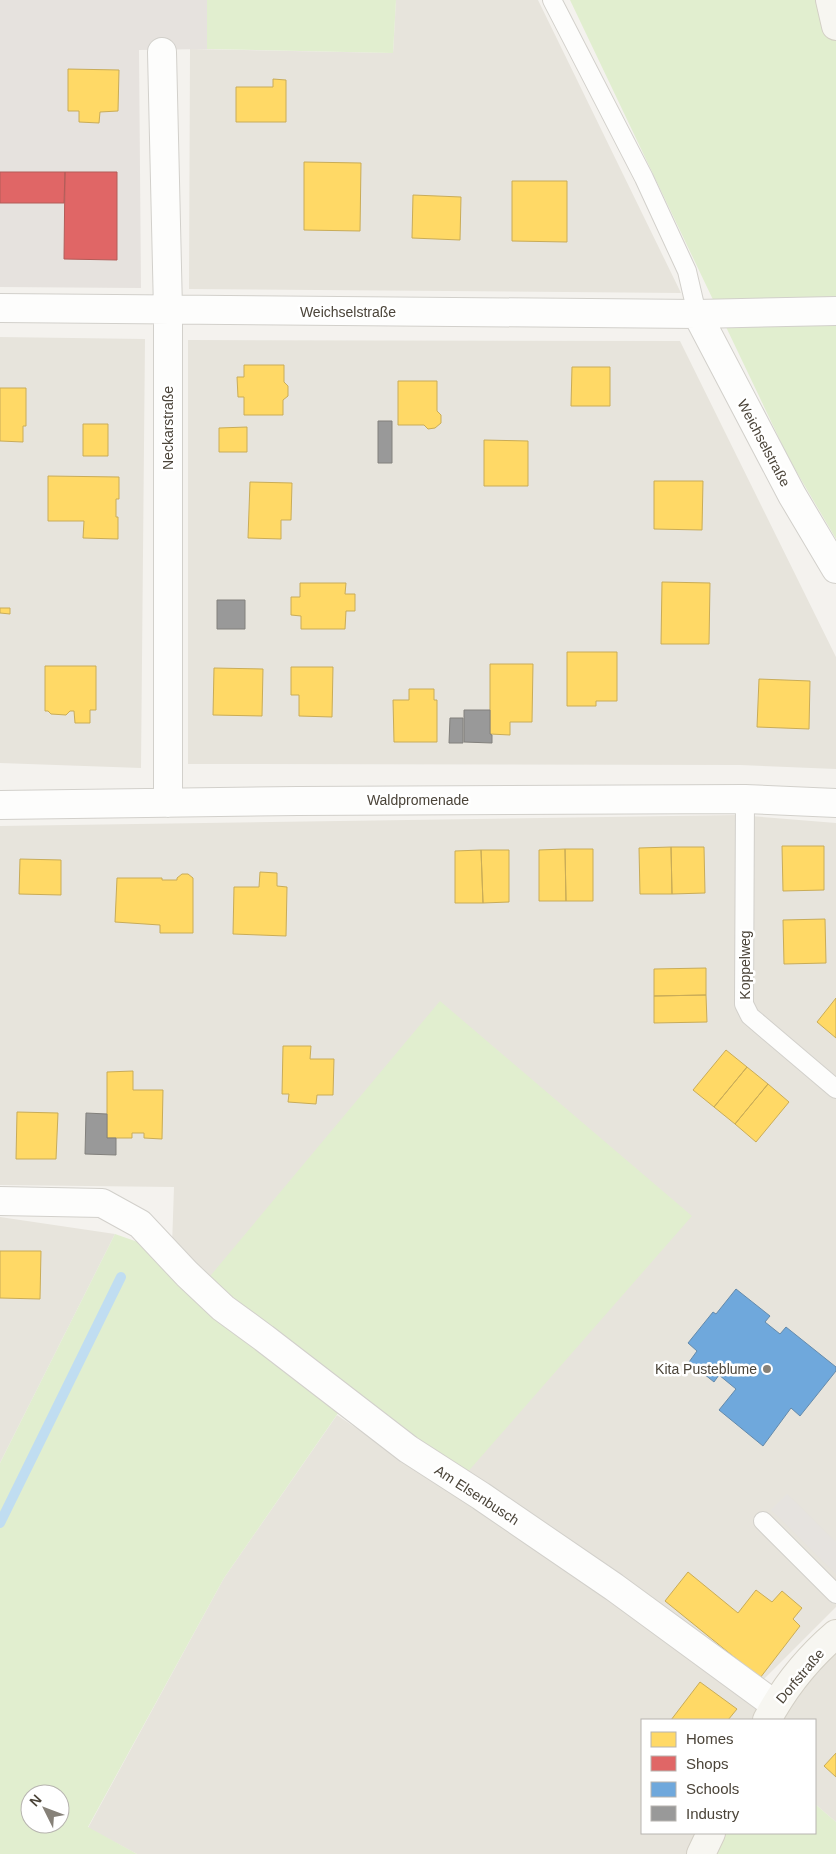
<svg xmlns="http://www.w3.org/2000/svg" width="836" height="1854" font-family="Arial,sans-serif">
<rect width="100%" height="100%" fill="#f4f2ee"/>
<path fill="#e7e4dc" d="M396 0H538L681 293 189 289 190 49 393 53Z
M0 337 145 339 141 768 0 763Z
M188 340 680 341 836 657V769L740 765 188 764Z
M738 815 836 823V1607L761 1682 465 1475 206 1281 172 1246 174 1187 0 1185V826Z
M0 1217 115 1234 0 1463Z
M337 1415 753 1699 836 1648V1822L815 1804V1720H642V1833H723L713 1854H137L88 1828 224 1578Z"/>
<path fill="#e6e2de" d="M0 0H207V49L139 50 141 288 0 287Z"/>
<path fill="#e1eecf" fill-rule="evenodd" d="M207 0H396L393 53 207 49Z
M570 0H836V539L789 459Z
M440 1001 692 1216 465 1475 352 1393 224 1578 88 1827 137 1854H0V1463L115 1234 172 1254 206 1281ZM30 1794H60V1824H30Z
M815 1804 836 1822V1854H713L723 1833H815Z"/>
<path fill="#e6e3df" d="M787 1494 836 1542V1574L771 1510Z"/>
<path fill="#ffd966" stroke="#c9ac58" d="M68 69 119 70 118 111 100 112 99 123 79 122V111H68Z
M273 79 286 80V122H236V87H273Z
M304 162 361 163 360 231 304 230Z
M512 181H567V242L512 241Z
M413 195 461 197 460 240 412 238Z
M244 365H284V382L288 386V396L283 400V415H244V397H238L237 377H244Z
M572 367H610V406H571Z
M398 381H437V411L441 415V423L435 428 428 429 424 425H398Z
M0 388H26V426H23V442L0 441Z
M83 424H108V456H83Z
M247 427V452H219V428Z
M484 440 528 441V486H484Z
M48 476 119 477V499H116V517H118V539L83 538 84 521H48Z
M654 481H703L702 530 654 529Z
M250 482 292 483 291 520H281V539L248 538Z
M662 582 710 583 709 644H661Z
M300 583H346L345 594H355V611H346L345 629H301V616L291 615V597H300Z
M0 608H10V614L0 613Z
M567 652H617V701H596V706H567Z
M490 664H533L532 722H510V735L490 734Z
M45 666H96V710H90V723H75L74 711H70L66 715 51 714 48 711H45Z
M291 667H333L332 717 299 716V695H291Z
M214 668 263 669 262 716 213 715Z
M759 679 810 681 809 729 757 727Z
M409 689H434V700H437V742H394L393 700H409Z
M782 846H824V890L783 891Z
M671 847H704L705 893 672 894Z
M671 847 672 894H640L639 848Z
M565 849H593V901H566Z
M565 849 566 901H539V850Z
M481 850H509V902L483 903Z
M481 850 483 903H455V851Z
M20 859 61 860V895L19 894Z
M260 872 277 873V886L287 887 286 936 233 934 234 887H259Z
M182 874H188L193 878V933H160V925L115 922 117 878H162V880H177V878Z
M825 919 826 963 784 964 783 920Z
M706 968V995L654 996V969Z
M706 995 707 1022 654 1023V996Z
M836 998V1038L817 1022Z
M283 1046H311L310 1059H334L333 1095H317L316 1104 288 1102 289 1094H282Z
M726 1050 747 1067 714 1107 693 1090Z
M747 1067 768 1084 735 1124 714 1107Z
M133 1071V1090H163L162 1139 144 1138V1133H132V1138H107V1072Z
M768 1084 789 1102 756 1142 735 1124Z
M17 1112 58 1113 56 1159H16Z
M0 1251H41L40 1299 0 1298Z
M688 1572 738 1613 756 1590 772 1602 782 1591 802 1608 793 1619 800 1626 760 1678 665 1601Z
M700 1682 737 1709 728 1720H671Z
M836 1753V1777L824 1766Z"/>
<path fill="#e06666" stroke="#b35c58" d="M0 172H65L64 203H0Z
M65 172H117V260L64 259Z"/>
<path fill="#6fa8dc" stroke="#648aab" d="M736 1289 770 1316 765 1322 780 1334 786 1327 836 1367V1371L800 1416 791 1408 763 1446 719 1410 736 1389 719 1375 714 1382 689 1362 697 1351 688 1343 713 1312 716 1314Z"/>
<path fill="#999" stroke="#82807c" d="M378 421H392V463H378Z
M217 600H245V629H217Z
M464 710H490V734L492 735V743L464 742Z
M450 718H463V743H449Z
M86 1113 107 1114V1138H116V1155L85 1154Z"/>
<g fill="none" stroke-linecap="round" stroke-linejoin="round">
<path stroke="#c0ddf1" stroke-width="10" d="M0 1523 121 1277"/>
<g stroke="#d2d0cb" stroke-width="20">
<path id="lane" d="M552 0 644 178 687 271 697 314
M745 799 744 1004 750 1016 836 1089
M763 1521 836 1594"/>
</g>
<g stroke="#d2d0cb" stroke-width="30">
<path id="street" d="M162 52 168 310V803
M0 308 697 314 836 311
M697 314 792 495 836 569
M0 805 298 801 745 799 836 803
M0 1201 102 1203 140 1224 187 1274 223 1308 264 1338 408 1449 481 1496 614 1587 775 1705"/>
</g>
<g stroke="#d3cfc5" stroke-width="30">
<path id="secondary" d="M830 0 836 26
M767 1720C784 1688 808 1658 836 1634
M701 1854 711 1833"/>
</g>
<use href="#lane" stroke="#fdfdfc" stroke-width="18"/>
<use href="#street" stroke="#fdfdfc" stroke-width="28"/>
<use href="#secondary" stroke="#f7f6f1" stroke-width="28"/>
</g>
<circle fill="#868178" stroke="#fff" stroke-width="2" cx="767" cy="1369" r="5"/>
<g text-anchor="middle" stroke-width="5" stroke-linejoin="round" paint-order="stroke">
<g font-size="14" fill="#4b4439" stroke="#fff">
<text x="348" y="317">Weichselstraße</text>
<text transform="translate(168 428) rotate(-90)" y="5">Neckarstraße</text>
<text transform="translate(764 443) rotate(62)" y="5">Weichselstraße</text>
<text x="418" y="805">Waldpromenade</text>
<text transform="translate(745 965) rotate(-90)" y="5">Koppelweg</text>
<text transform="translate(477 1495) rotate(33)" y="5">Am Elsenbusch</text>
<text transform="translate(800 1676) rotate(-50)" y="5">Dorfstraße</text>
</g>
<g font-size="14" fill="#4b4439" stroke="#fff" text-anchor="end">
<text x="757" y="1374">Kita Pusteblume</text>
</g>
</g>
<rect x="641" y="1719" width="175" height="115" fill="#ffffff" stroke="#b7b4b0"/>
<rect x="651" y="1732" width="25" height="15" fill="#ffd966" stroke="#b7b4b0"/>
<text x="686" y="1744" font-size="15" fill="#4b4439">Homes</text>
<rect x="651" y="1756" width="25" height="15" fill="#e06666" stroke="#b7b4b0"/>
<text x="686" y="1769" font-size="15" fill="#4b4439">Shops</text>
<rect x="651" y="1782" width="25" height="15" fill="#6fa8dc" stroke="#b7b4b0"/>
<text x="686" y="1794" font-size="15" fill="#4b4439">Schools</text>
<rect x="651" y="1806" width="25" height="15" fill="#999999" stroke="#b7b4b0"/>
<text x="686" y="1819" font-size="15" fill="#4b4439">Industry</text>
<g transform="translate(45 1809) rotate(312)"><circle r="24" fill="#ffffff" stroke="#b7b4b0"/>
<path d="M0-4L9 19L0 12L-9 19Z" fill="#868178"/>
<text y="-8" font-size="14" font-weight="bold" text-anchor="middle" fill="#4b4439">N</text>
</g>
</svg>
